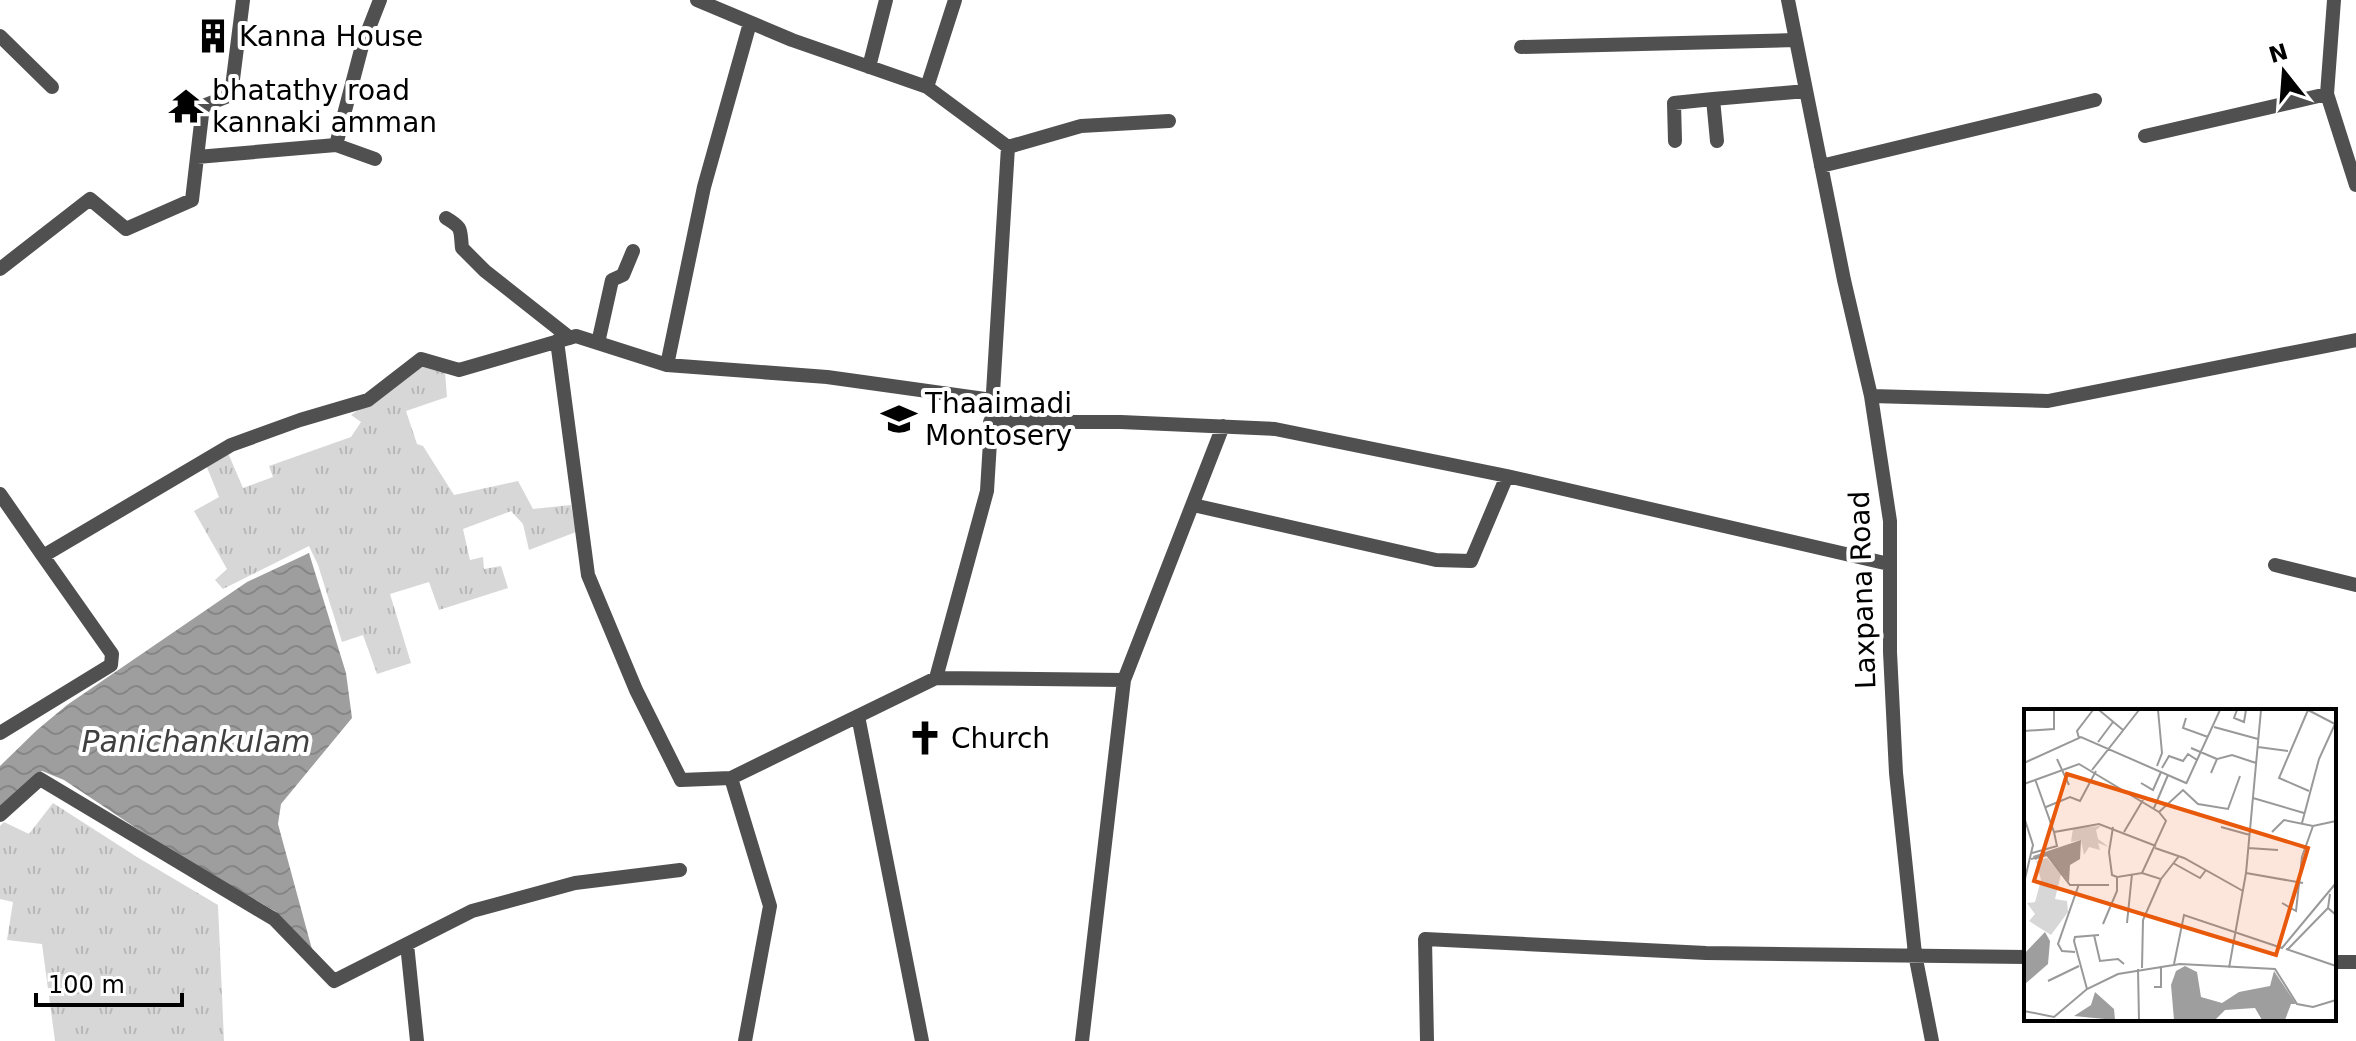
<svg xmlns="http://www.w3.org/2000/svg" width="2356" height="1041" font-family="'DejaVu Sans',sans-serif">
<defs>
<pattern id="grass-tufts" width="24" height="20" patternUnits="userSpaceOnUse" patternTransform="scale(2)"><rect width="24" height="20" fill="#d7d7d7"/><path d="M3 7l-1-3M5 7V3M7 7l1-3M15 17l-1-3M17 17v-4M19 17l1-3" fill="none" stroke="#b7b7b7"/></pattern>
<pattern id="water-waves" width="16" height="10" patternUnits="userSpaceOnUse" patternTransform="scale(2)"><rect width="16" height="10" fill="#9e9e9e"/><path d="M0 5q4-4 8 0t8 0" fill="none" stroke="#868686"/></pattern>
</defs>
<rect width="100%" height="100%" fill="#fff"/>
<path fill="url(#grass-tufts)" d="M422 365 445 372 447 397 406 411 417 444 423 446 454 495 518 481 533 509 571 505 576 532 529 550 523 524 511 511 463 529 470 560 483 557 484 569 501 566 508 588 439 610 429 582 390 594 411 663 377 674 363 635 342 642 318 565 309 546 223 589 215 580 227 569 194 511 219 497 206 465 228 453 243 488 273 477 269 466 351 437 361 422 351 415Z
M53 803 137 857 218 905 224 1041H55L42 944 7 940 13 902 0 899V826L4 822 29 834Z"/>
<path fill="url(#water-waves)" d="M309 553 346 673 352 718 281 804 278 824 313 953 275 911 172 852 64 780 42 771 0 807V766L37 730 67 705 247 582Z"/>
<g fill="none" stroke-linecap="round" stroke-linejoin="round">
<path stroke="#505050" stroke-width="14" d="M697 0 792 40 927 87 955 0
M1788 0 1844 280 1871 396 1890 521V652L1896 773 1915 954 1932 1041
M2334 0 2327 94 2356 185
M0 36 52 87
M1521 47 1796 40
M869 67 886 0
M927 87 1008 147 987 491 936 678
M2145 136 2327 94
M1675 141 1674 103 1713 99
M1717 141 1713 99 1806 91
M336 145 362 46 380 0
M1008 147 1081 126 1169 121
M197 157 336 145 375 159
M1821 166 2095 100
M446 218C463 228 460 229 462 248L485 271 570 338
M0 269 90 199 126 229 192 200 203 106 231 95 243 0
M557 341 588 575 636 690 681 780 731 778
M598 343 612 280 623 275 633 251
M667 365 704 187 750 23
M1871 396 2048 401 2356 340
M990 422H1121L1275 429 1507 476 1889 564
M0 494 43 556 231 445 300 420 368 400 421 359 459 370 576 336 667 365 827 377 992 400
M1193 505 1436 560 1471 561 1507 476
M2275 565 2356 585
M1124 680 1223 426
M858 716 922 1041
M0 733 111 665 112 654 43 556
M0 815 40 779 274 919 334 981 472 911 575 883 680 870
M407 944 417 1041
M2334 962H2356
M745 1041 770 906 731 778 936 678 1124 680 1082 1041
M1427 1041 1425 939 1706 953 2026 957"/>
</g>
<defs>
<g id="building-bare" transform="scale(2.76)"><path d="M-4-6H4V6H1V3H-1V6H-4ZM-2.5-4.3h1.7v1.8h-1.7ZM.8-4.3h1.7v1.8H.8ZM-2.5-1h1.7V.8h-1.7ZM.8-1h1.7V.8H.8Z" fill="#000" stroke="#fff" stroke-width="2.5" paint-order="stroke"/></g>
<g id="temple-bare" transform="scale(2.76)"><path d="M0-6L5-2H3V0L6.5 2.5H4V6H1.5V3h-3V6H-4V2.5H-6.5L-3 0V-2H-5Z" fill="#000" stroke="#fff" stroke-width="2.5" paint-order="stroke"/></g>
<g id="school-bare" transform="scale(2.76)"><path d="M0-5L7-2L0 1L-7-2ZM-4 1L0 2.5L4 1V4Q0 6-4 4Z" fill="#000" stroke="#fff" stroke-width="2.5" paint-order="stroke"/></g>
<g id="church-bare" transform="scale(2.76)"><path d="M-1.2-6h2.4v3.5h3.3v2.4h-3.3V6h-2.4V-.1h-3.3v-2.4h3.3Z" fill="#000" stroke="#fff" stroke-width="2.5" paint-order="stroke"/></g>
</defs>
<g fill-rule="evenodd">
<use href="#building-bare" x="213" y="36"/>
<use href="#temple-bare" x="186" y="106"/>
<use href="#school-bare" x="899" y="419"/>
<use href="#church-bare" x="925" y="738"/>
</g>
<g text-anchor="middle" stroke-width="8" stroke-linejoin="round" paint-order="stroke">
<g font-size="28" fill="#000" stroke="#fff" text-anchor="start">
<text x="239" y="46">Kanna House</text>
<text x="212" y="100">bhatathy road<tspan x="212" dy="32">kannaki amman</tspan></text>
<text x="925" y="413">Thaaimadi<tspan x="925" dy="32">Montosery</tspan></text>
<text x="951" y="748">Church</text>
</g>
<g font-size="28" fill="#000" stroke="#fff">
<text transform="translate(1862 590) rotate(-92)" y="10">Laxpana Road</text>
</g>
<g font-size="30" font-style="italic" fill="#3f3f3f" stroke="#fff">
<text x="196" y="752">Panichankulam</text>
</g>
</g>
<g transform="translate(2024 709)">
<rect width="312" height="312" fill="#fff"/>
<path d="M77 117 72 121 74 130 85 138 74 134 76 141 65 138 60 146 57 131 47 133 49 119ZM23 149 37 165 31 190 43 192 44 203 27 226 5 212 11 205 3 194 11 193 17 171 12 152Z" fill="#d7d7d7"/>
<path d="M57 131 56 150 46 156 45 173 23 146 11 151 9 147ZM21 223 26 232 24 255 1 275 0 287V245ZM161 257 173 263 177 288 198 294 215 283 246 277 250 262 272 295H267L261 311H238L231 299 201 301 191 311H150L147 276 152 262ZM71 283 90 300 91 311 50 307 67 296Z" fill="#9e9e9e"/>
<path fill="none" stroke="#999" stroke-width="2" d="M75 1 99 21M213 1 210 9 220 13 222 1M284 1 255 69 285 82M162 9 159 19 184 28M190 18 234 30M0 22 30 20V1M55 29 53 22 69 1M74 33 89 13M234 38 264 42M167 39 193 50M33 50 45 76M0 54 57 28 162 74M133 57 138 44 134 1M138 59 145 47 159 52 164 45 173 51M68 61 115 1M187 64 193 50 208 46 232 54M11 70 30 123 75 115 132 137M117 74 129 81 137 63M0 75 55 55 135 103 159 81 174 95 204 100 216 67M162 75 196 1M229 89 280 104M22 98 46 88 56 92 72 62M130 99 144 66M0 108 9 136 0 174M278 114 295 50 311 15 284 1M89 118 85 143 88 166 93 168M197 118 226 126M100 123 119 91M248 123 260 111 289 117 312 112M131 139 160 149 219 182M224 139 254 141M8 144 33 137 30 123M7 150 23 146 46 176H85M149 154 176 169 182 161M118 164 142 112 135 103M222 164 279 174M137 170 155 147M306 185 304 199 312 206M258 194 272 202 278 148 289 117M103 214 108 165M79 215 93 182V168L118 164 137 170 119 211 118 259M70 226 76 252 94 250 100 255M262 240 312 257M263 241 304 199M51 243 38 242 34 235 55 175M150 255 160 206 258 239 312 174M205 259 222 164 237 1M114 260 115 311M24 272 55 257M130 278H137V257M63 280 50 232 51 228 75 226M0 302 30 308 63 280 94 265 156 255 251 260 273 295 289 298 312 291"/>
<path fill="#e8590c" fill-opacity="0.15" stroke="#e8590c" stroke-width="4" d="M43 65 284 139 252 246 10 172Z"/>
<rect width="312" height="312" fill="none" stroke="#000" stroke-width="4"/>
</g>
<g transform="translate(2284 72) rotate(343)" stroke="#ffffff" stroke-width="6" paint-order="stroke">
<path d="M0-6L14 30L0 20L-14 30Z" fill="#000000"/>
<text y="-12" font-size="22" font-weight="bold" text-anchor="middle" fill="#000000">N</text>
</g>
<path d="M36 993v12h146v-12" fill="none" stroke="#000000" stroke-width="4"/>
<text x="48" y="993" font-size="24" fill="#000000" stroke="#ffffff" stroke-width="6" paint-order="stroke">100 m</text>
</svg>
